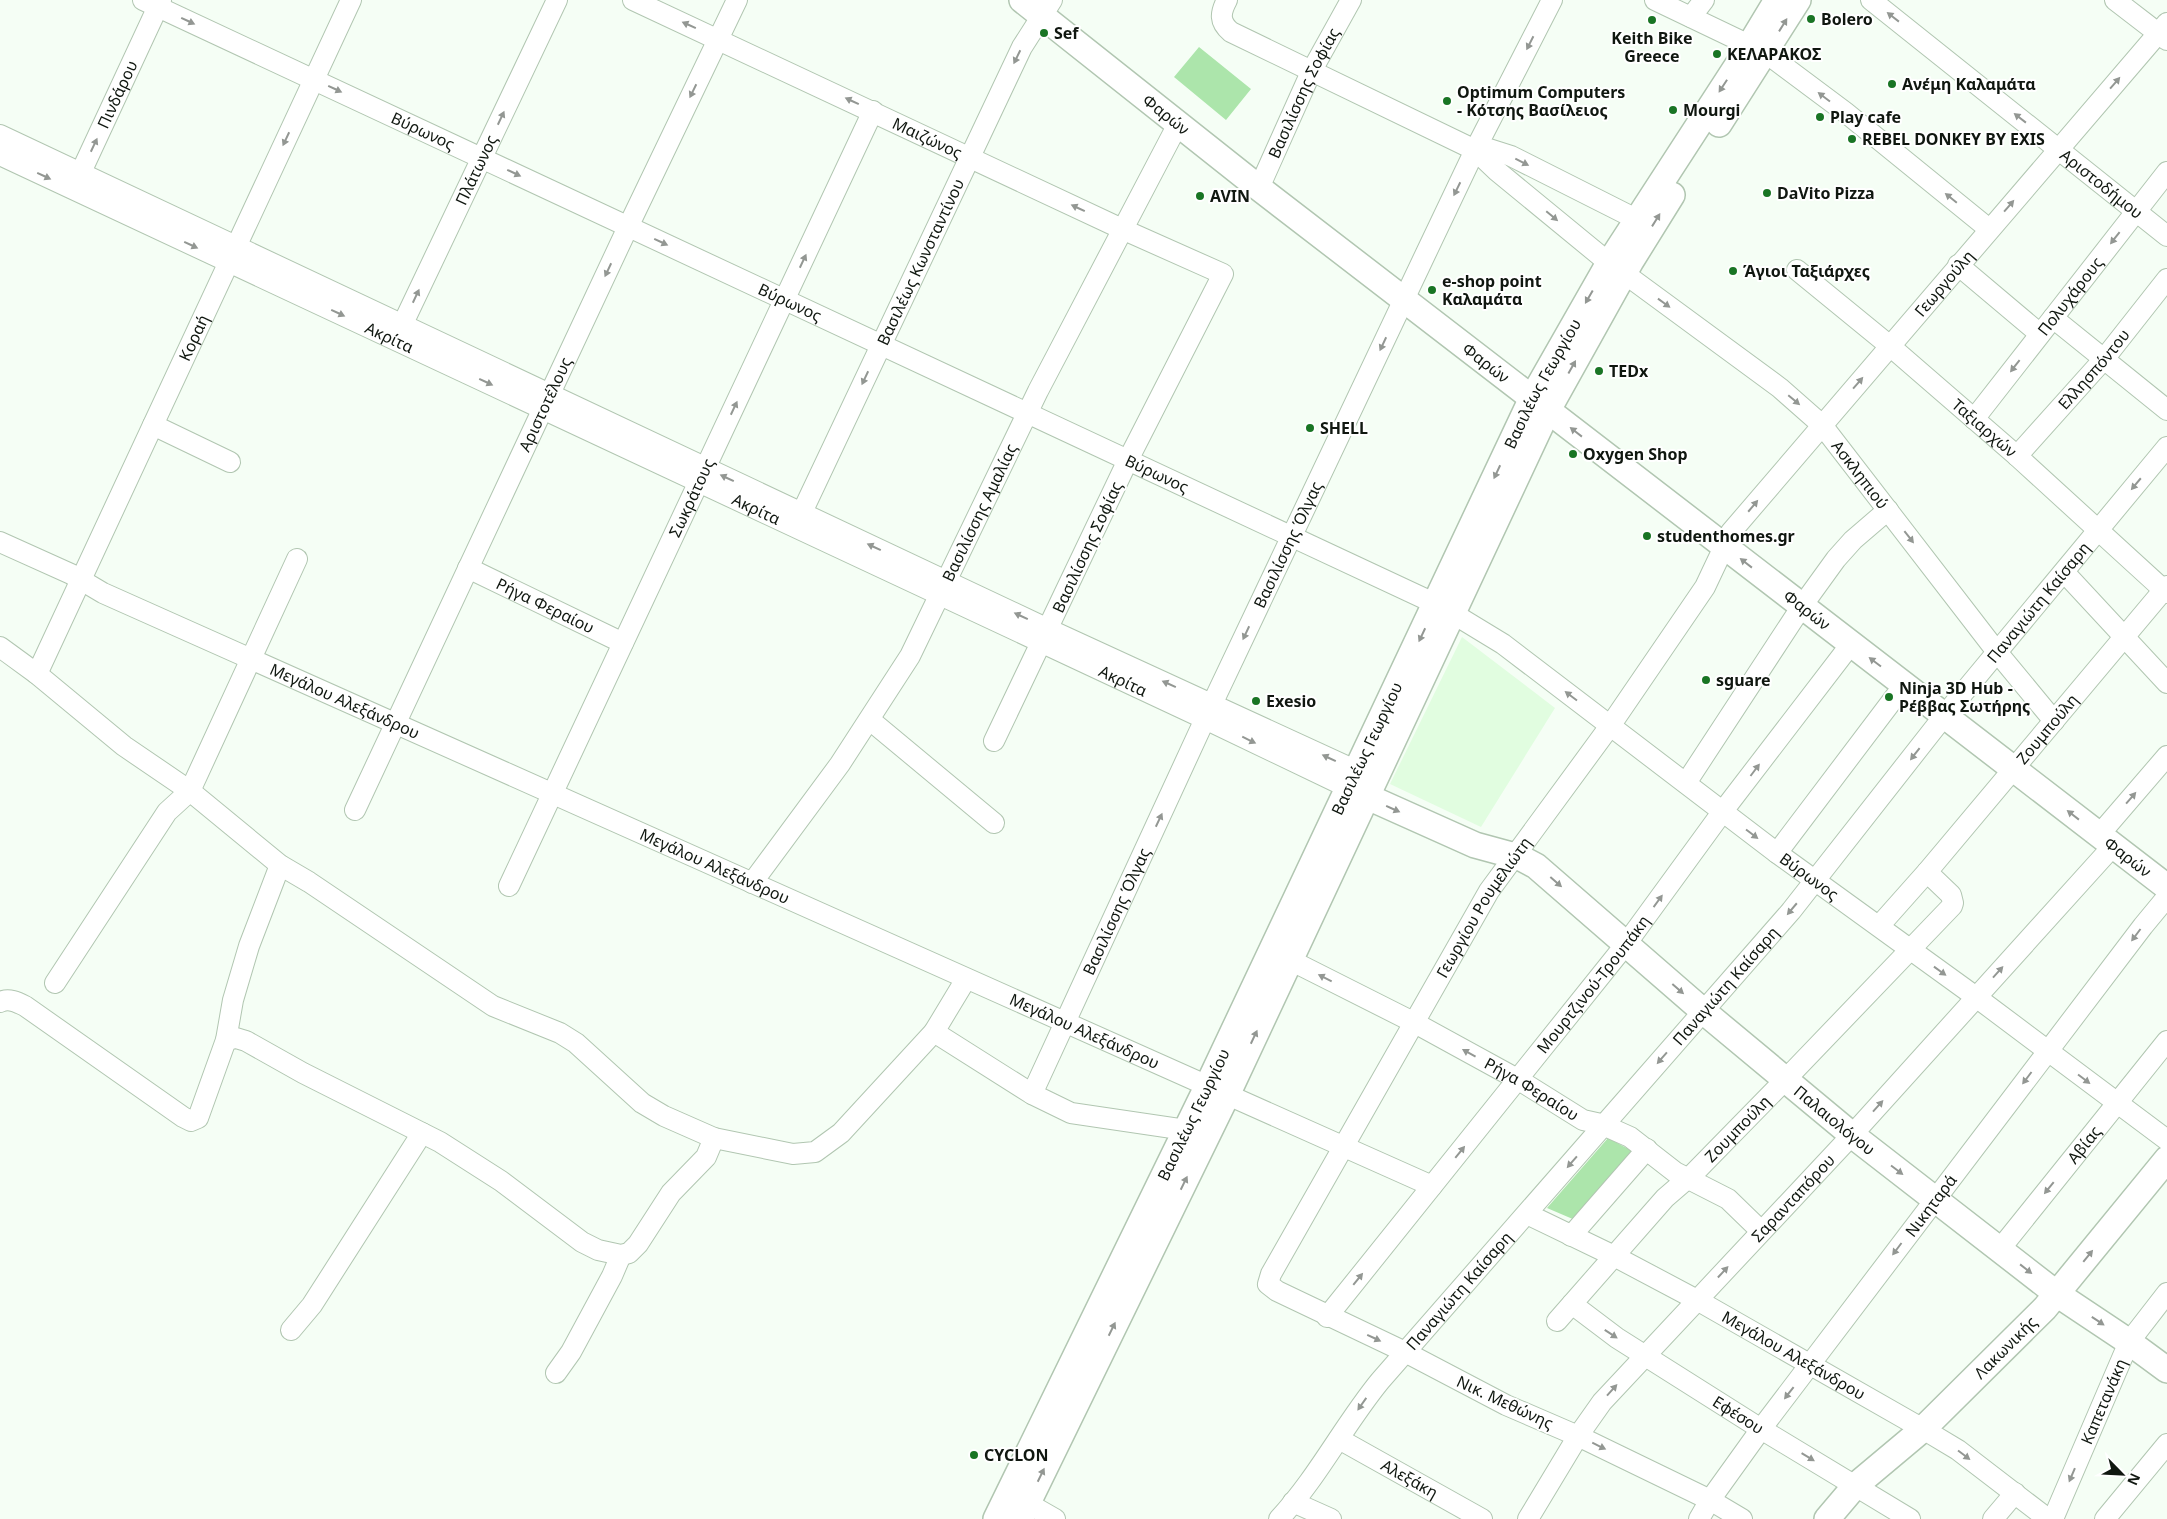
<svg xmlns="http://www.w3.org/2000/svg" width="2167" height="1519" font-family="'Noto Sans',sans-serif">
<rect width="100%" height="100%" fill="#f5fef5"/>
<path fill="#e1fde0" d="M1462 637 1555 708 1481 827 1390 784Z"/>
<path fill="#ace5ab" d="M1199 47 1251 89 1226 120 1174 77Z
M1608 1138 1634 1152 1575 1220 1547 1208Z"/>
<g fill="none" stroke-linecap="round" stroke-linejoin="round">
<g stroke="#b1c6b1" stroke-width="22">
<g id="minor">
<path id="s1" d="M143 0 1436 604"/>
<path id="s2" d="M633 0 1122 229 1223 274 1128 460 994 741"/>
<path d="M1227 0C1220 13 1219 22 1231 32L1475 150 1497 171 1609 263"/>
<path d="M1655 0 1749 45"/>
<path id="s3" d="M1871 0 2167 236"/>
<path d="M2115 0 2167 40"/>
<path d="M1691 17 1704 0"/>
<path d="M1766 53 1845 112 1989 229"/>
<path d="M0 135 1048 629 1370 777"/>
<path d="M1475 150 1489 149 1511 156 1636 219"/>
<path id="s4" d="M0 155 1205 719 1349 788"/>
<path id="s5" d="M75 185 161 0"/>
<path id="s6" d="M1259 188 1311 72 1351 0"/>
<path d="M1958 265 2040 334"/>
<path id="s7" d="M1797 270 1890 346 2017 456 2167 593"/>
<path id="s8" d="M1625 274 1780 388 1822 425 1997 652 2054 721"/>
<path d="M2053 318 2167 410"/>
<path id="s9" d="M397 336 557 0"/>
<path id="s10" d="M1974 419 2167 172"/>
<path d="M153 425 230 462"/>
<path id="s11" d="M2017 456 2104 359 2167 279"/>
<path id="s12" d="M796 525 1022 47 1052 0"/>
<path id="s13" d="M0 542 71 574 103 593 1432 1186"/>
<path id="s14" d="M468 568 623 643"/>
<path d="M2064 572 2167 683"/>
<path id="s15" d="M1452 613 1503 644 1777 853 1976 997 2167 1140"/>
<path d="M0 647 37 674 124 746 190 791 280 865 309 882 493 1006 560 1033 576 1043 642 1103 664 1116 714 1138 793 1154 815 1152 841 1133 934 1032 966 979"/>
<path id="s16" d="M37 674 351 0"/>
<path d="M870 720 994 823"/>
<path d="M1686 783 1802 606 1836 559 1853 540 1888 510"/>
<path id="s17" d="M355 810 628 227 737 0"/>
<path d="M2099 835 2167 756"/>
<path d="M1777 853 1904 685"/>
<path id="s18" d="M752 883 840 764 910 656 1038 391 1178 124"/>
<path id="s19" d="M509 886 873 111"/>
<path id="s20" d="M1879 926 1927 872 2167 586"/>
<path id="s21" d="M1290 960 1415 1023 1519 1080 1583 1120 1601 1124 1630 1137 1675 1172 1728 1199 1761 1231"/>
<path d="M55 983 167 812 190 791 297 559"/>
<path d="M0 1002C9 998 17 1002 25 1006L183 1117 191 1121 198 1118 226 1040 233 1000 249 946 280 865"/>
<path d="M934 1032 1032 1094 1071 1113 1186 1130"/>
<path d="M226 1040 236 1038 246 1041 303 1073 440 1142 501 1181 582 1242 598 1250 621 1255 629 1253 638 1244 671 1193 706 1157 714 1138"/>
<path id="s22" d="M1032 1094 1205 719 1426 253 1475 150 1552 0"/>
<path id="s23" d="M1527 1214 1614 1256 1697 1300 1923 1429 1958 1450 2048 1519"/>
<path d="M1571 1236 1647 1149"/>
<path id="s24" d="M2000 1249 2167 1041"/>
<path id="s25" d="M1572 1304 1617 1338 1761 1429 1910 1519"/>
<path id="s26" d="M1327 1317 1626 944 1723 811 1851 644"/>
<path id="s27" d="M1557 1321 1665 1198 1694 1173 1785 1080 1952 906 1953 903 1951 895 1927 872"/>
<path d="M291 1330 312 1305 422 1133"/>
<path d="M556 1373 571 1352 612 1276 621 1255"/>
<path id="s28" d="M1339 1439 1482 1519"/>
<path d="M1293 1502 1331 1519"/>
<path d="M1027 1503 1055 1519"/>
<path id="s29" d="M1279 1519C1318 1477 1344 1425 1380 1381L1791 911 1944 716 2167 447"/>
<path id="s30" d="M1528 1519 1578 1436 1602 1402 1852 1135 2113 846"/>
<path id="s31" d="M1699 1519 1710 1500 1761 1429 2143 926 2167 897"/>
<path id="s32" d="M1742 1519 1710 1500 1578 1436 1506 1405 1405 1352 1277 1291 1268 1284 1271 1274 1489 891 1610 726 1705 587 1731 532 2167 23"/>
<path d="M1993 1519 2015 1493"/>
<path id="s33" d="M2053 1519 2129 1342 2167 1293"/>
<path d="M2105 1519 2167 1444"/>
</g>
</g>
<g stroke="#b1c6b1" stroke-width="28">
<g id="major">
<path id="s34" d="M1022 0 1259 188 2167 887"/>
<path d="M1719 124 1798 0"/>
<path id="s35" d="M1350 789 1475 845 1519 857 1536 866 1703 1011 1852 1135 2057 1294 2129 1342 2167 1370"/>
<path id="s36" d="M996 1519 1207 1087 1532 398 1609 263 1742 58 1777 0"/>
<path d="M1020 1519 1227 1095 1548 410 1631 261 1672 195"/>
<path id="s37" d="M1827 1519 1855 1486 1923 1429 2045 1308 2167 1159"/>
</g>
</g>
<use href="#minor" stroke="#fff" stroke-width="20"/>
<use href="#major" stroke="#fff" stroke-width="25"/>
</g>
<defs><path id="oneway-solid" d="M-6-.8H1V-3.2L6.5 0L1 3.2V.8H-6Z" transform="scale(1.25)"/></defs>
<g fill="#939793">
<use href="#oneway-solid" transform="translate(1893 17) rotate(-142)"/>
<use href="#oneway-solid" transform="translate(188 21) rotate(25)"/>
<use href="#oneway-solid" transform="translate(689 25) rotate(-156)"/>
<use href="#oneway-solid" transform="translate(1783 25) rotate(-58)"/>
<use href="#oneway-solid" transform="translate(1530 43) rotate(117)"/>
<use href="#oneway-solid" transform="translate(1017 57) rotate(116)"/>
<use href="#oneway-solid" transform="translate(2115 83) rotate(-49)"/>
<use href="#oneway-solid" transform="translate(1723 86) rotate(123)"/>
<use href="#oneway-solid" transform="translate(335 89) rotate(25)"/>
<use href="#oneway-solid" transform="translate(693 91) rotate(116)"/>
<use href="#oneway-solid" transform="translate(1824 97) rotate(-143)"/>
<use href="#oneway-solid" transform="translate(852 101) rotate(-155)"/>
<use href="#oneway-solid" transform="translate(501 118) rotate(-65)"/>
<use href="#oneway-solid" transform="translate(2020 118) rotate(-142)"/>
<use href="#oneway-solid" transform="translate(286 139) rotate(115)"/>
<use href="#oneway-solid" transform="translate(94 145) rotate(-65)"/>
<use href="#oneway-solid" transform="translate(1522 162) rotate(27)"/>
<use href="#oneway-solid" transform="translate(514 173) rotate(25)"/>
<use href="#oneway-solid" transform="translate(44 176) rotate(25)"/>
<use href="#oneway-solid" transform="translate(1457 189) rotate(116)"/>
<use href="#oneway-solid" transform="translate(1951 198) rotate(-141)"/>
<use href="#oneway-solid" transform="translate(2009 206) rotate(-49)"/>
<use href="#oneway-solid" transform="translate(1078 208) rotate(-155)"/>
<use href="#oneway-solid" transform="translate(1552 216) rotate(40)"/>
<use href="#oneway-solid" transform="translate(1656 220) rotate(-58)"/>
<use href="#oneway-solid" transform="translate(2115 238) rotate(128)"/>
<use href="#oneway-solid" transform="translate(661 242) rotate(25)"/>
<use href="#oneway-solid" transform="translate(191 245) rotate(25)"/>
<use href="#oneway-solid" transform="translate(803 261) rotate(-65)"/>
<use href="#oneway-solid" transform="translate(608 270) rotate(115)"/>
<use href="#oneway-solid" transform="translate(416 296) rotate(-65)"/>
<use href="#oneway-solid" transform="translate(1589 297) rotate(120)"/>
<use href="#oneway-solid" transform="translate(1664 303) rotate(36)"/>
<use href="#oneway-solid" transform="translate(338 313) rotate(25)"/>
<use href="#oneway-solid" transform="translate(1383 344) rotate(115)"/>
<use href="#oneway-solid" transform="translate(2015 366) rotate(128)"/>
<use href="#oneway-solid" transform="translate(1572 367) rotate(-61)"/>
<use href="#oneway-solid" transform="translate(865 378) rotate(115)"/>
<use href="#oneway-solid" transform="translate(486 382) rotate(25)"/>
<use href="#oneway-solid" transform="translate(1858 383) rotate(-49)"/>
<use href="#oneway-solid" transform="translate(1794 400) rotate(40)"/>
<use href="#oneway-solid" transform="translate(734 408) rotate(-65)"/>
<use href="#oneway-solid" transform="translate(1576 432) rotate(-142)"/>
<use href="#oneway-solid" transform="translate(1497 472) rotate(115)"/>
<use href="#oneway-solid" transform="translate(727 478) rotate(-155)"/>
<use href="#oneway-solid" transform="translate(2136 484) rotate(130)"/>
<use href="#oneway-solid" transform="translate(1753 506) rotate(-50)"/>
<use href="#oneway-solid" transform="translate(1909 537) rotate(52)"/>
<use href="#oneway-solid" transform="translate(874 547) rotate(-155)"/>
<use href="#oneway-solid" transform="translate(1746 563) rotate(-142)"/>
<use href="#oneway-solid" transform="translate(1021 616) rotate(-155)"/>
<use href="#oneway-solid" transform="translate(1246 633) rotate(115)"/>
<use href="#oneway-solid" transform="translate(1422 635) rotate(115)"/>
<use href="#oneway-solid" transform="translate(1875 662) rotate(-143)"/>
<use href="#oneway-solid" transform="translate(1169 684) rotate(-156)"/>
<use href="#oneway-solid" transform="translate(1571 696) rotate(-143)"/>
<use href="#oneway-solid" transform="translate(1249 740) rotate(26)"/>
<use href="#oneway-solid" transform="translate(1915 754) rotate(128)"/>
<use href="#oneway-solid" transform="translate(1329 758) rotate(-155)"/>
<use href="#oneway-solid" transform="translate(1755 770) rotate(-53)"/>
<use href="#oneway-solid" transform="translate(2131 798) rotate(-49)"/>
<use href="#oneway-solid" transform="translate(1393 809) rotate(24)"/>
<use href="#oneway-solid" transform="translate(2073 815) rotate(-142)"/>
<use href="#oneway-solid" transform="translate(1159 820) rotate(-65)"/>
<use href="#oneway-solid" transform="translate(1752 834) rotate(37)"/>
<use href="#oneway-solid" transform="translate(1556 882) rotate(41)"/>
<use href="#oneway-solid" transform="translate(1658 901) rotate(-54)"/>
<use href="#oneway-solid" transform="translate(1792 909) rotate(130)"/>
<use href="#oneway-solid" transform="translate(2136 935) rotate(127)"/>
<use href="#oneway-solid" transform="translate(1940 971) rotate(36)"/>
<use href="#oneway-solid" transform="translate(1998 972) rotate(-48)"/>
<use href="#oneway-solid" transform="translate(1325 978) rotate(-153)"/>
<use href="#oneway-solid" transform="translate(1678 989) rotate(41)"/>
<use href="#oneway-solid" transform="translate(1254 1037) rotate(-65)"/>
<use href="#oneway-solid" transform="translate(1469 1053) rotate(-151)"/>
<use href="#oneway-solid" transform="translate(1662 1058) rotate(131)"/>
<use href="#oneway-solid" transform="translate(2027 1078) rotate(127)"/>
<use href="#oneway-solid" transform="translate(2084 1079) rotate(37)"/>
<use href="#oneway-solid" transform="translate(1878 1106) rotate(-48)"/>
<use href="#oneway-solid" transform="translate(1460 1152) rotate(-51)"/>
<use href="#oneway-solid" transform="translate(1572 1162) rotate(131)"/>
<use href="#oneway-solid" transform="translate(1897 1170) rotate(37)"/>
<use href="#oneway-solid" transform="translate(1184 1183) rotate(-64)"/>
<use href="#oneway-solid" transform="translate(2049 1188) rotate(129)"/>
<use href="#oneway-solid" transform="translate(1897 1249) rotate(127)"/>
<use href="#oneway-solid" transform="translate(2088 1256) rotate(-51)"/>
<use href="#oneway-solid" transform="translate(2026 1269) rotate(38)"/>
<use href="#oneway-solid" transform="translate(1723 1272) rotate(-47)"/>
<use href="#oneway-solid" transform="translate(1358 1279) rotate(-51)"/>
<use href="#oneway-solid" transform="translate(2098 1321) rotate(34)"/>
<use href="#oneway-solid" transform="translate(1112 1329) rotate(-64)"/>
<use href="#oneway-solid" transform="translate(1611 1334) rotate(33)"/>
<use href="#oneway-solid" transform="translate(1374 1338) rotate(25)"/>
<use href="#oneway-solid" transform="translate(1612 1390) rotate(-48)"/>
<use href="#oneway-solid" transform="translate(1789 1393) rotate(128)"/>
<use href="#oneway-solid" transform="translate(1362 1404) rotate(125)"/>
<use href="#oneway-solid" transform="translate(1599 1446) rotate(26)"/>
<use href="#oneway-solid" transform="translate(1964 1455) rotate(37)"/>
<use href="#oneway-solid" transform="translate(1808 1457) rotate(31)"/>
<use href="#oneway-solid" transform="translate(1041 1475) rotate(-64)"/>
<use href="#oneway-solid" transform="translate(2072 1475) rotate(113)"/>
</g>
<g fill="#197524" stroke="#fff" stroke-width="2">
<circle cx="1811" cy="19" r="5"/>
<circle cx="1652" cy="20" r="5"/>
<circle cx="1044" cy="33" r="5"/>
<circle cx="1717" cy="54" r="5"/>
<circle cx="1892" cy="84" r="5"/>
<circle cx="1447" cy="101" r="5"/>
<circle cx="1673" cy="110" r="5"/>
<circle cx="1820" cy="117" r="5"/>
<circle cx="1852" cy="139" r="5"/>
<circle cx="1767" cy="193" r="5"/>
<circle cx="1200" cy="196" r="5"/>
<circle cx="1733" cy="271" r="5"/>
<circle cx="1432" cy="290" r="5"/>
<circle cx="1599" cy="371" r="5"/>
<circle cx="1310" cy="428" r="5"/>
<circle cx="1573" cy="454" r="5"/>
<circle cx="1647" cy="536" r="5"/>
<circle cx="1706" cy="680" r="5"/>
<circle cx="1889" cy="697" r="5"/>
<circle cx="1256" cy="701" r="5"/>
<circle cx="974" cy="1455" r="5"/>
</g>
<g text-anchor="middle" stroke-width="4" stroke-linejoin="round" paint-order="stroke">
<g font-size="16" font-weight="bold" fill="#101710" stroke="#fff" text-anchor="start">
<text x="1821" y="25">Bolero</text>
<text x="1054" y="39">Sef</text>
<text x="1652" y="44" text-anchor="middle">Keith Bike<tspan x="1652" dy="18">Greece</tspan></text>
<text x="1727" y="60">ΚΕΛΑΡΑΚΟΣ</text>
<text x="1902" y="90">Ανέμη Καλαμάτα</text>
<text x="1457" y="98">Optimum Computers<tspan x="1457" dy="18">- Κότσης Βασίλειος</tspan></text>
<text x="1683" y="116">Mourgi</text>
<text x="1830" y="123">Play cafe</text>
<text x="1862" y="145">REBEL DONKEY BY EXIS</text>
<text x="1777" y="199">DaVito Pizza</text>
<text x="1210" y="202">AVIN</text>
<text x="1743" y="277">Άγιοι Ταξιάρχες</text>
<text x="1442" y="287">e-shop point<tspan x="1442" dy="18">Καλαμάτα</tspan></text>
<text x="1609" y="377">TEDx</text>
<text x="1320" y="434">SHELL</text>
<text x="1583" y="460">Oxygen Shop</text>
<text x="1657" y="542">studenthomes.gr</text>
<text x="1716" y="686">sguare</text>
<text x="1899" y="694">Ninja 3D Hub -<tspan x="1899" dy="18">Ρέββας Σωτήρης</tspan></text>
<text x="1266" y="707">Exesio</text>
<text x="984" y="1461">CYCLON</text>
</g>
<g font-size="16" fill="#101710" stroke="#fff">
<text dy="6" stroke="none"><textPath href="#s6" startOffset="105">Βασιλίσσης Σοφίας</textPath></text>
<text dy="6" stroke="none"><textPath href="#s5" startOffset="100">Πινδάρου</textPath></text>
<text dy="6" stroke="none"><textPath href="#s34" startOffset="184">Φαρών</textPath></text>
<text dy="6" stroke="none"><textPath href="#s1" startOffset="309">Βύρωνος</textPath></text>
<text dy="6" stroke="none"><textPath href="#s2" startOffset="325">Μαιζώνος</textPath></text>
<text dy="6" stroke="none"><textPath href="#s9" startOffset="184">Πλάτωνος</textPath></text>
<text dy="6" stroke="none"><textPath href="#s3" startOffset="295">Αριστοδήμου</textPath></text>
<text dy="6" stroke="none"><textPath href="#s12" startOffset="291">Βασιλέως Κωνσταντίνου</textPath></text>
<text dy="6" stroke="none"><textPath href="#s32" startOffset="1742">Γεωργούλη</textPath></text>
<text dy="6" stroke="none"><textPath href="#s10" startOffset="156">Πολυχάρους</textPath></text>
<text dy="6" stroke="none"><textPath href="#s1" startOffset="714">Βύρωνος</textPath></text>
<text dy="6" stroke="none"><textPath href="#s16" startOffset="371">Κοραή</textPath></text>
<text dy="6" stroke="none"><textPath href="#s4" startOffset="430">Ακρίτα</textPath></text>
<text dy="6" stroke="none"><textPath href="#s34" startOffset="589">Φαρών</textPath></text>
<text dy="6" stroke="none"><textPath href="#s11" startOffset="116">Ελλησπόντου</textPath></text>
<text dy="6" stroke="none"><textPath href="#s36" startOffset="1260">Βασιλέως Γεωργίου</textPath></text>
<text dy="6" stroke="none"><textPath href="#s17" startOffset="448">Αριστοτέλους</textPath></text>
<text dy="6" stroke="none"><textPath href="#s7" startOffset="245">Ταξιαρχών</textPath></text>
<text dy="6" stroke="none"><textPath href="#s1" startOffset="1119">Βύρωνος</textPath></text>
<text dy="6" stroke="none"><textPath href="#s8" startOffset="311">Ασκληπιού</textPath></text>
<text dy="6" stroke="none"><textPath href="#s19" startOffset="429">Σωκράτους</textPath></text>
<text dy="6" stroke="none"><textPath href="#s4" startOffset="835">Ακρίτα</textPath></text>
<text dy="6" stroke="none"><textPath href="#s18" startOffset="436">Βασιλίσσης Αμαλίας</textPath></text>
<text dy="6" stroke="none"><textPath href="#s22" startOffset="606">Βασιλίσσης Όλγας</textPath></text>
<text transform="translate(1087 547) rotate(-65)" y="6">Βασιλίσσης Σοφίας</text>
<text dy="6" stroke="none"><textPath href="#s29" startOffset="1191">Παναγιώτη Καίσαρη</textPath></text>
<text dy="6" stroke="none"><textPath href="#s14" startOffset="86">Ρήγα Φεραίου</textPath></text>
<text dy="6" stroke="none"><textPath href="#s34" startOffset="994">Φαρών</textPath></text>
<text dy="6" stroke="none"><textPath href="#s4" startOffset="1240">Ακρίτα</textPath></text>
<text dy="6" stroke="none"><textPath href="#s13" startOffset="380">Μεγάλου Αλεξάνδρου</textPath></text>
<text dy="6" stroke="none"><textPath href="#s20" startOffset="259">Ζουμπούλη</textPath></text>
<text dy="6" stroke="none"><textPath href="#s36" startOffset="855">Βασιλέως Γεωργίου</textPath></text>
<text dy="6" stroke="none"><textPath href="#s34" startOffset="1399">Φαρών</textPath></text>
<text dy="6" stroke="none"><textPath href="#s13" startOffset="785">Μεγάλου Αλεξάνδρου</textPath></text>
<text dy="6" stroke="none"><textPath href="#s15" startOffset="444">Βύρωνος</textPath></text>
<text dy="6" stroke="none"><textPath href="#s32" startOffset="964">Γεωργίου Ρουμελιώτη</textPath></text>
<text dy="6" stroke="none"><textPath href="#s22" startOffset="201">Βασιλίσσης Όλγας</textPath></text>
<text dy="6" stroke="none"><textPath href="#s26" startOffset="426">Μουρτζινού-Τρουπάκη</textPath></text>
<text dy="6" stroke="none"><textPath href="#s29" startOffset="696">Παναγιώτη Καίσαρη</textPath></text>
<text dy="6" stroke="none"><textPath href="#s13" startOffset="1190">Μεγάλου Αλεξάνδρου</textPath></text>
<text dy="6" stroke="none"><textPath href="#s21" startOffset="274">Ρήγα Φεραίου</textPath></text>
<text dy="6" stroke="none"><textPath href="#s36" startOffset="450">Βασιλέως Γεωργίου</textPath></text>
<text dy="6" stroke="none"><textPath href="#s35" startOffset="594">Παλαιολόγου</textPath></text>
<text dy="6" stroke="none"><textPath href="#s27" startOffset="264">Ζουμπούλη</textPath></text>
<text dy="6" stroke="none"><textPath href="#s24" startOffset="134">Αβίας</textPath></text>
<text dy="6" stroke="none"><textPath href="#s30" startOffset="418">Σαρανταπόρου</textPath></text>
<text dy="6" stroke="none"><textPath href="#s31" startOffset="390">Νικηταρά</textPath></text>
<text dy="6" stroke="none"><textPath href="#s29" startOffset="291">Παναγιώτη Καίσαρη</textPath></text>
<text dy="6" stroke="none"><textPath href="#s37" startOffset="248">Λακωνικής</textPath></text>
<text dy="6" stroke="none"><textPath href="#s23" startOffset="302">Μεγάλου Αλεξάνδρου</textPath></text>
<text transform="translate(1505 1402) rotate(25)" y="6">Νικ. Μεθώνης</text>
<text dy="6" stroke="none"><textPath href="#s33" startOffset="128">Καπετανάκη</textPath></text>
<text dy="6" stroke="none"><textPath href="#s25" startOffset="200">Εφέσου</textPath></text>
<text dy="6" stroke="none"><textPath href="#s28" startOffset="81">Αλεξάκη</textPath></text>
</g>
</g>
<g transform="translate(2122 1474) rotate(114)" stroke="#ffffff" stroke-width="4" paint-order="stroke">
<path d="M0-4L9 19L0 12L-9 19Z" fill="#101710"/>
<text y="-8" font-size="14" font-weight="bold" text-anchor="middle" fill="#101710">N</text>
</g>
</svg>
